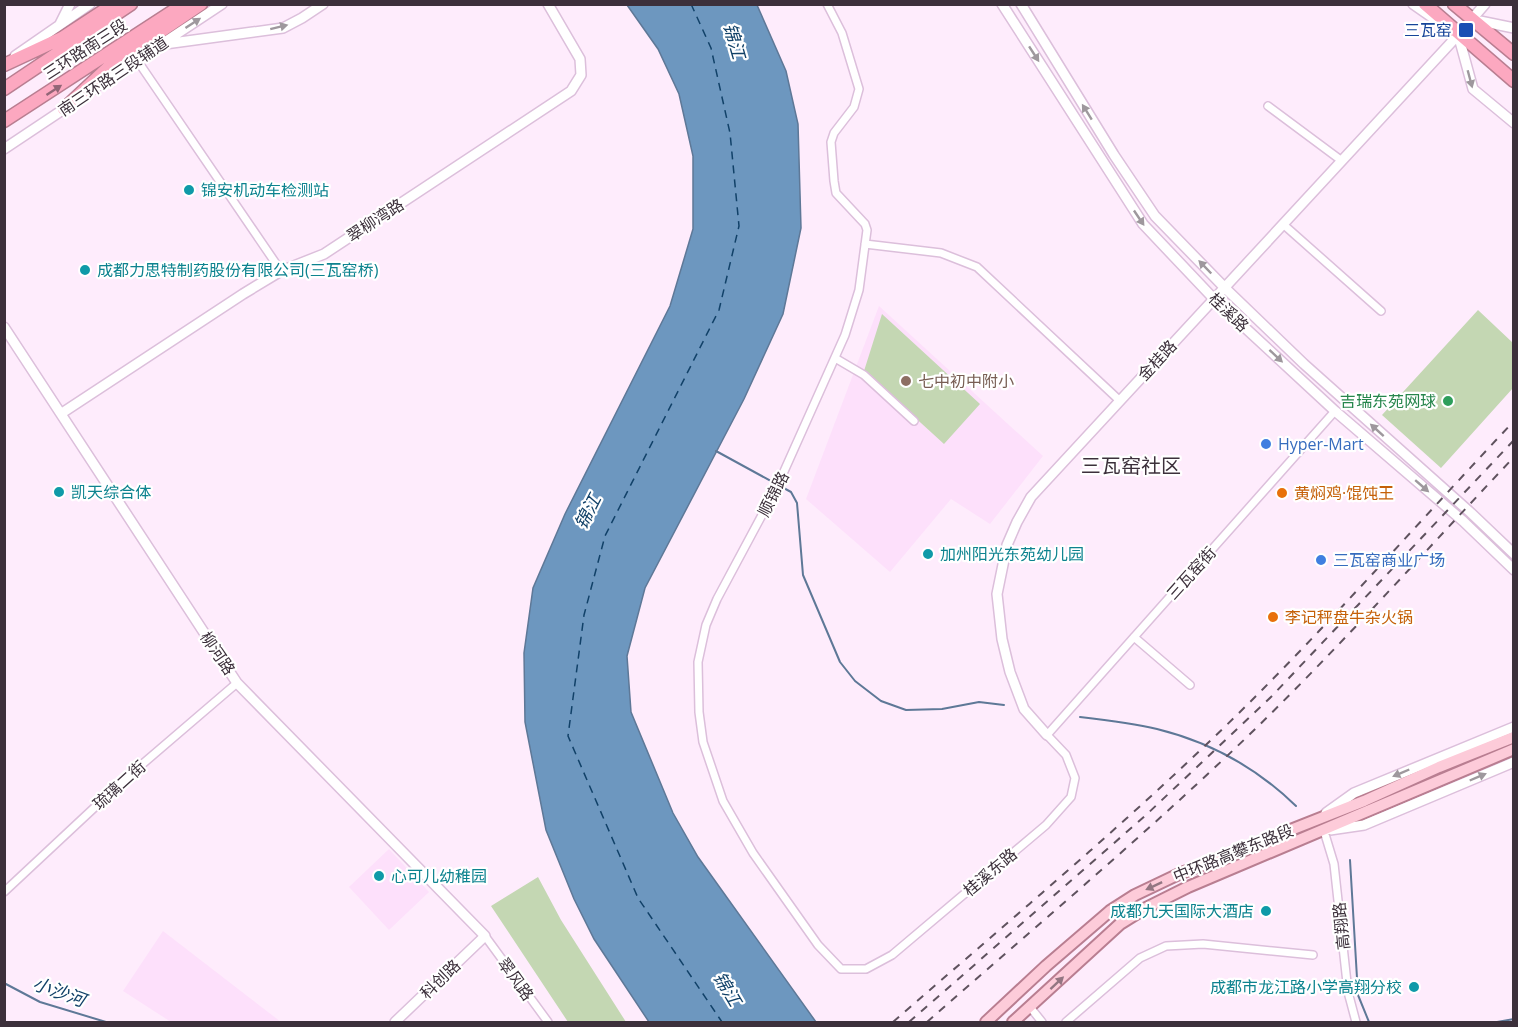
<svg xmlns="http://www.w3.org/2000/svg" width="1518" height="1027" font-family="'Open Sans','Noto Sans SC',sans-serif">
<rect width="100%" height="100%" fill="#feecfc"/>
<path fill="#fde0fb" d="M879 306 1043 456 990 524 951 499 890 572 806 499Z
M389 849 429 892 389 930 349 887Z
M163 931 281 1022H171L123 991Z"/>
<path fill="#c4d7b3" d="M1478 310 1513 343V388L1441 468 1382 415Z
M882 314 980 404 944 444 864 371Z
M538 877 561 920 626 1022H568L491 906Z"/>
<path fill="#6d97bf" stroke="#5e7897" stroke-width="1.5" d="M627 5H757L786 71 798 124 801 228 783 314 744 399 645 588 627 656 631 712 673 813 698 857 816 1022H649L594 939 574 899 546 830 525 722 524 653 533 588 565 514 670 306 693 229V156L679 94 658 49Z"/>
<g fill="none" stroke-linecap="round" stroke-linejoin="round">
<path stroke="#5e7897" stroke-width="2" d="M716 451 791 492 797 503 803 575 840 662 855 681 881 701 906 710 942 709 979 702 1004 705
M1080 717C1106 720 1132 723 1157 729 1210 742 1257 768 1296 806
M1350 860 1358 995 1369 1022
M4 983 40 1002 106 1022
M1497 1022 1514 1019"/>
<path stroke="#114168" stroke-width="1.5" stroke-dasharray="8 6" stroke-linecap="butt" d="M691 4 711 48 730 133 739 226 719 310 605 536 584 615 568 736 638 898 722 1022"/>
<g stroke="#dcbfdb" stroke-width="10">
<path id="street" d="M827 4 842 33 859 89 854 107 834 133 831 142 834 181 836 193 865 224 867 230 859 290 845 335 777 487 717 599 706 625 698 662 699 712 703 742 723 801 753 853 818 945 841 969H866L892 955 1046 825 1071 797 1075 778 1066 755 1047 735 1335 411
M137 60 281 271
M1268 106 1342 161
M1284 225 1381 311
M865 244 941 253 977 267 1119 400
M835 358 864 375 914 421
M1134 637 1190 685
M1324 831 1334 864 1348 992 1356 1022
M4 892 125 779 237 683
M485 936 548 1022
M1030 1007 1042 1022
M1066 1022 1140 958 1166 946 1203 944 1313 955"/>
</g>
<g stroke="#dcbfdb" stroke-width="12">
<path id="secondary" d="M1002 4 1143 224 1214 299 1335 411 1463 521 1514 570
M1021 4 1114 155 1155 216 1225 288 1304 364 1471 513 1514 554
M1413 4 1436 20
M1472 19 1485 4
M1475 20 1514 28
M60 24 70 4
M1458 34 1473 89 1514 123
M165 44 283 28 302 18 323 4
M15 56 90 4
M86 94 222 4
M4 149 67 107
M4 327 237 683 485 936 395 1022
M62 413 243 294 281 271 324 254 571 91 581 75 580 59 548 4
M1047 735 1024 709 1010 672 1002 639 997 594 1007 545 1017 522 1031 497 1459 34
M1326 813 1354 793 1514 727
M1330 830 1364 825 1514 762"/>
</g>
<g stroke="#b97e91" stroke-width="14">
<path id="primary" d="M986 1022 1046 966 1110 911 1135 895 1179 874 1364 801 1439 767 1514 737
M1013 1022 1120 924 1144 909 1188 887 1514 749"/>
</g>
<g stroke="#b97e91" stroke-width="15">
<path id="highway" d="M1425 4 1514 81
M1454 4 1514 54
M4 65 62 38 114 4
M4 89 131 4
M64 109 111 65 201 4
M4 121 184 4"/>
</g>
<use href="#street" stroke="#fff" stroke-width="7"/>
<use href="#secondary" stroke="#fff" stroke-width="9"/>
<use href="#primary" stroke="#fdcbd9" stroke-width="10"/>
<use href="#highway" stroke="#fca8c0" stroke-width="12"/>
<path stroke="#5f525e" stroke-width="2" stroke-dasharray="8 8" stroke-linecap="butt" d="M893 1022C1018 913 1146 807 1263 689 1349 602 1430 510 1514 421
M909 1022 1145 816 1272 696 1514 440
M927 1022C1034 928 1145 835 1248 736 1340 647 1426 550 1514 457"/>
</g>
<defs><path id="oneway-solid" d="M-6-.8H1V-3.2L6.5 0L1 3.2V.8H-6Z" transform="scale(1.5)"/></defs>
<g fill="#9e989d">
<use href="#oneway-solid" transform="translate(193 23) rotate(-33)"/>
<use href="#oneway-solid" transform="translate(279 27) rotate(-14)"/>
<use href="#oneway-solid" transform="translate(1034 54) rotate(57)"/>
<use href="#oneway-solid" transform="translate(1470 79) rotate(75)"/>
<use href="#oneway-solid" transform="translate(1087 112) rotate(-122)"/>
<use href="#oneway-solid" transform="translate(1139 218) rotate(56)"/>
<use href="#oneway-solid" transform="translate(1205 267) rotate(-134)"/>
<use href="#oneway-solid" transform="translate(1276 356) rotate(43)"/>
<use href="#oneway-solid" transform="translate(1377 430) rotate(-138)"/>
<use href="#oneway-solid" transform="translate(1422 486) rotate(41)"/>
<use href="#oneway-solid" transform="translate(1401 773) rotate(157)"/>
<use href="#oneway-solid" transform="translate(1478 777) rotate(-23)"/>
</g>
<use fill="#926677" href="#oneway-solid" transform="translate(54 90) rotate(-33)"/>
<g fill="#937682">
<use href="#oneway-solid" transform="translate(1154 886) rotate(155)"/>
<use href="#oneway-solid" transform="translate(1057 983) rotate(-43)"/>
</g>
<rect fill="#1a4fb4" stroke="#fff" stroke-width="2" x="1458" y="22" width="16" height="16" rx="3"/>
<g fill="#0f9aa8" stroke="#fff" stroke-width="2">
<circle cx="189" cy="190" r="6"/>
<circle cx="85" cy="270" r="6"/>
<circle cx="59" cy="492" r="6"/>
<circle cx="928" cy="554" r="6"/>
<circle cx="379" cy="876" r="6"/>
<circle cx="1266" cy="911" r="6"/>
<circle cx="1414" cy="987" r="6"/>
</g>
<circle fill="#8d6e63" stroke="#fff" stroke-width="2" cx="906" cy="381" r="6"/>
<circle fill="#2e9e5b" stroke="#fff" stroke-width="2" cx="1448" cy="401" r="6"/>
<g fill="#3f7fe0" stroke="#fff" stroke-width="2">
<circle cx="1266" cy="444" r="6"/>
<circle cx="1321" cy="560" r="6"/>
</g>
<g fill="#e8710a" stroke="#fff" stroke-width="2">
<circle cx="1282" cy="493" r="6"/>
<circle cx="1273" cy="617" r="6"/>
</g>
<g text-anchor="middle" stroke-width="4.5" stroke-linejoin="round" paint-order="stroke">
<g font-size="16" fill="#164399" stroke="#fff" text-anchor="end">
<text x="1452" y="36">三瓦窑</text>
</g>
<g font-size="16" fill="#3c303b" stroke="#fff">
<text transform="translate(85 49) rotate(-33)" y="6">三环路南三段</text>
<text transform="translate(113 76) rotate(-34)" y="6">南三环路三段辅道</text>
<text transform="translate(375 220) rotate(-33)" y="6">翠柳湾路</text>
<text transform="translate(1229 312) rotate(44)" y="6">桂溪路</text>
<text transform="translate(1157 360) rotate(-47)" y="6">金桂路</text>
<text transform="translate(773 494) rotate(-63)" y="6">顺锦路</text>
<text transform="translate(1191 573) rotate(-48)" y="6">三瓦窑街</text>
<text transform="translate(218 653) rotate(56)" y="6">柳河路</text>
<text transform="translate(119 785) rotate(-42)" y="6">琉璃二街</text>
<text transform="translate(1233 853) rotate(-22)" y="6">中环路高攀东路段</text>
<text transform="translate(990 872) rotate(-40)" y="6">桂溪东路</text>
<text transform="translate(1341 926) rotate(-96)" y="6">高翔路</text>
<text transform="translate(440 979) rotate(-44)" y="6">科创路</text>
<text transform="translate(516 979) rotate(54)" y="6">翠风路</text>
</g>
<g font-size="16" fill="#0d838f" stroke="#fff" text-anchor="start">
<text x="201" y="196">锦安机动车检测站</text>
<text x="97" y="276">成都力思特制药股份有限公司(三瓦窑桥)</text>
<text x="71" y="498">凯天综合体</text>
<text x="940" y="560">加州阳光东苑幼儿园</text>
<text x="391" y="882">心可儿幼稚园</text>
<text x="1254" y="917" text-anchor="end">成都九天国际大酒店</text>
<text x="1402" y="993" text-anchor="end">成都市龙江路小学高翔分校</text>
</g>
<g font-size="16" fill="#785e54" stroke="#fff" text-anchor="start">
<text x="918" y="387">七中初中附小</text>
</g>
<g font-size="16" fill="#27864d" stroke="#fff" text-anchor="end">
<text x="1436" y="407">吉瑞东苑网球</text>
</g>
<g font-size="16" fill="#366cbe" stroke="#fff" text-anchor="start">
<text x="1278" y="450">Hyper-Mart</text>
<text x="1333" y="566">三瓦窑商业广场</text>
</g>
<g font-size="16" fill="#c56008" stroke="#fff" text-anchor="start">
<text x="1294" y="499">黄焖鸡·馄饨王</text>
<text x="1285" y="623">李记秤盘牛杂火锅</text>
</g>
<g font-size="18" font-style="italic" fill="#114168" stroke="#fff">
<text transform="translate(734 41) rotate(74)" y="6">锦江</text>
<text transform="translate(588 512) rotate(-63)" y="6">锦江</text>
<text transform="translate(727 989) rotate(59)" y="6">锦江</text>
<text transform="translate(59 992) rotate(20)" y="6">小沙河</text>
</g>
<g font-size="20" fill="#3c303b" stroke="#fff">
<text x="1131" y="473">三瓦窑社区</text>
</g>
</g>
<rect width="1518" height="1027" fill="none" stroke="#3c303b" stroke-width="12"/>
</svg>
